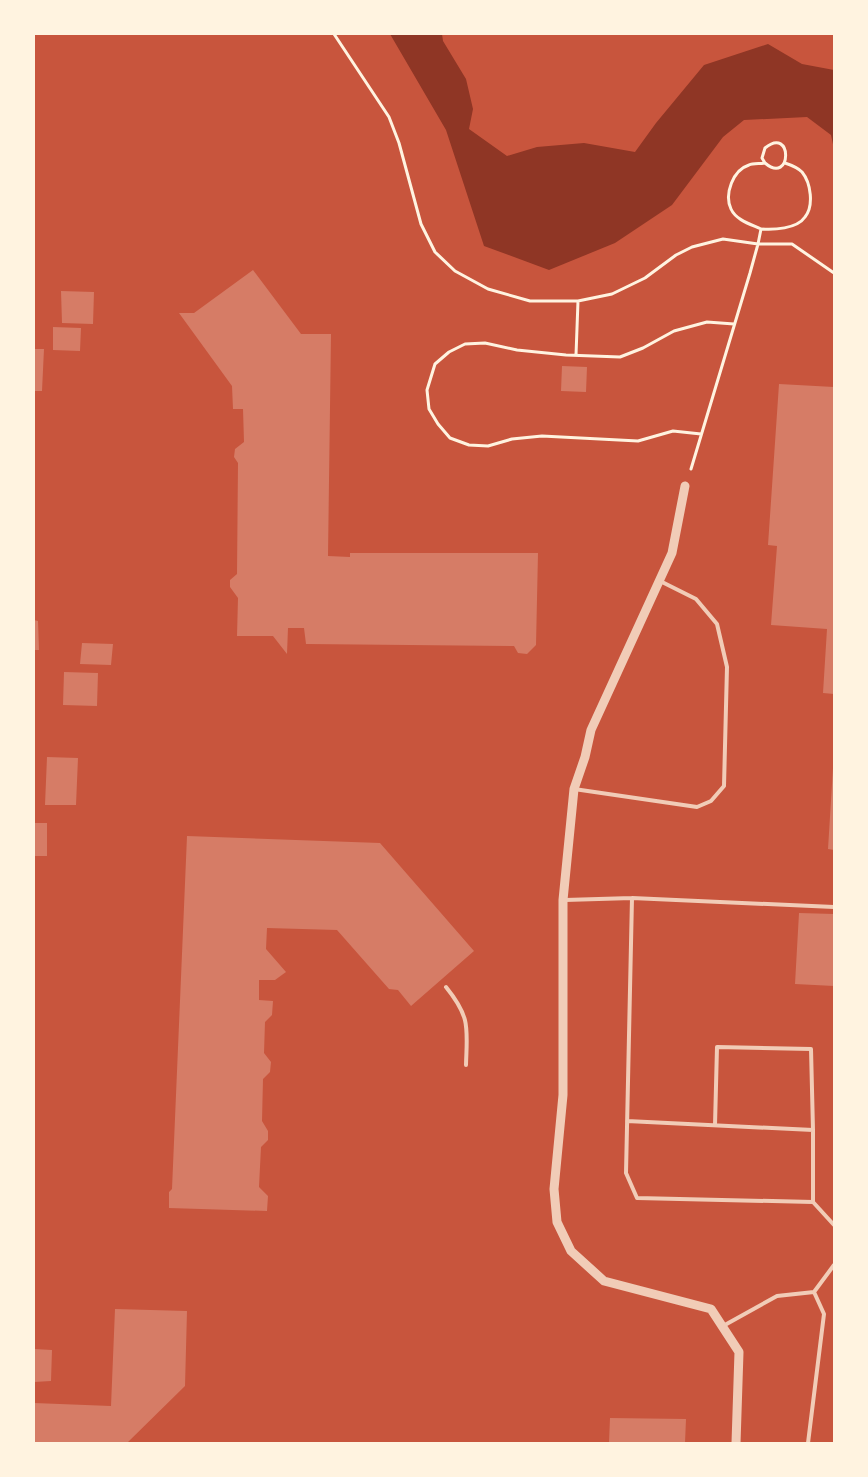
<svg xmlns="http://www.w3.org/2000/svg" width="868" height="1477" font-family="Poppins,sans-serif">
<rect width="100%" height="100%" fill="#c8553d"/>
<path fill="#8f3625" d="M390 34H442L443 41 466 79 473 109 469 129 507 156 537 147 584 143 635 152 656 123 704 65 768 44 802 64 834 70V149L831 135 807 117 744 120 723 137 672 205 615 243 549 270 484 246 446 130Z"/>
<path fill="#d67c66" d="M253 270 301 334H331L328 556 350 557V553H538L536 645 527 654 518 653 514 646 306 644 304 628H288L287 654 273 636H237L238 598 230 587V580L237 574 238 463 234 457 235 449 244 442 243 409H233L232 386 179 313H194Z
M61 291 94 292 93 324 62 323Z
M53 327 81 328 80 351 53 350Z
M34 349H44L42 391H34Z
M562 366 587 367 586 392 561 391Z
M779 384 834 387V694L823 693 827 629 771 625 777 546 768 545Z
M34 620 38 621 39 650H34Z
M82 643 113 644 111 665 80 664Z
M64 672 98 673 97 706 63 705Z
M47 757 78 758 76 805H45Z
M833 768H834V850L828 849Z
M34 823H47V856H34Z
M187 836 380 843 474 951 411 1006 398 990 389 989 337 930 267 928 266 949 286 972 275 980H259V1000L273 1001 272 1015 265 1022 264 1053 271 1062 270 1072 263 1079 262 1121 268 1131V1140L261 1147 259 1187 268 1196 267 1211 169 1208V1192L172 1189Z
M799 913 834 914V986L795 984Z
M115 1309 187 1311 185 1386 127 1443H34V1403L111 1406Z
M34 1349 52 1350 51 1381 34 1382Z
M610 1418 686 1419 685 1443H609Z"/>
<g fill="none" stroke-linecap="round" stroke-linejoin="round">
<path stroke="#fff3e0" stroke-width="3" d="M334 34 389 117 399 143 421 224 435 252 455 271 488 289 530 301H578L612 294 645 278 676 255 692 247 723 239 758 244H792L834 273
M761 229C773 230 797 229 805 217 814 206 811 183 802 172 798 168 791 165 785 163
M576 355 578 301
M701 434 673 431 638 441 542 436 512 439 488 446 469 445 450 438 438 424 429 409 427 390 435 364 449 352 465 344 485 343 517 350 566 355 620 357 643 348 674 331 707 322 734 324
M691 469 750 273 758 244 761 229C750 224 736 220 731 209 724 194 733 170 749 165 753 163 760 164 765 163 792 186 793 125 765 148L762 158 765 163"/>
<path stroke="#f1ccb7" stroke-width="4" d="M574 789 697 807 711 801 724 786 727 667 717 624 696 599 660 581
M632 898 834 907
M565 900 632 898 626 1173 637 1198 813 1202 834 1225
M446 987C471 1018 467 1028 466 1065
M627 1121 813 1130V1202
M715 1125 717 1047 811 1049 813 1130
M723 1326 777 1296 814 1292 834 1265
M808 1443 824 1314 814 1292"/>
<path stroke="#f1ccb7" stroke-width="9" d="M685 486 672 553 591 730 585 757 574 789 563 900V1095L554 1189 557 1222 571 1251 604 1281 711 1309 739 1352 736 1443"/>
</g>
<rect width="868" height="1477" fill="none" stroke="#fff3e0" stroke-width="70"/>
</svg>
